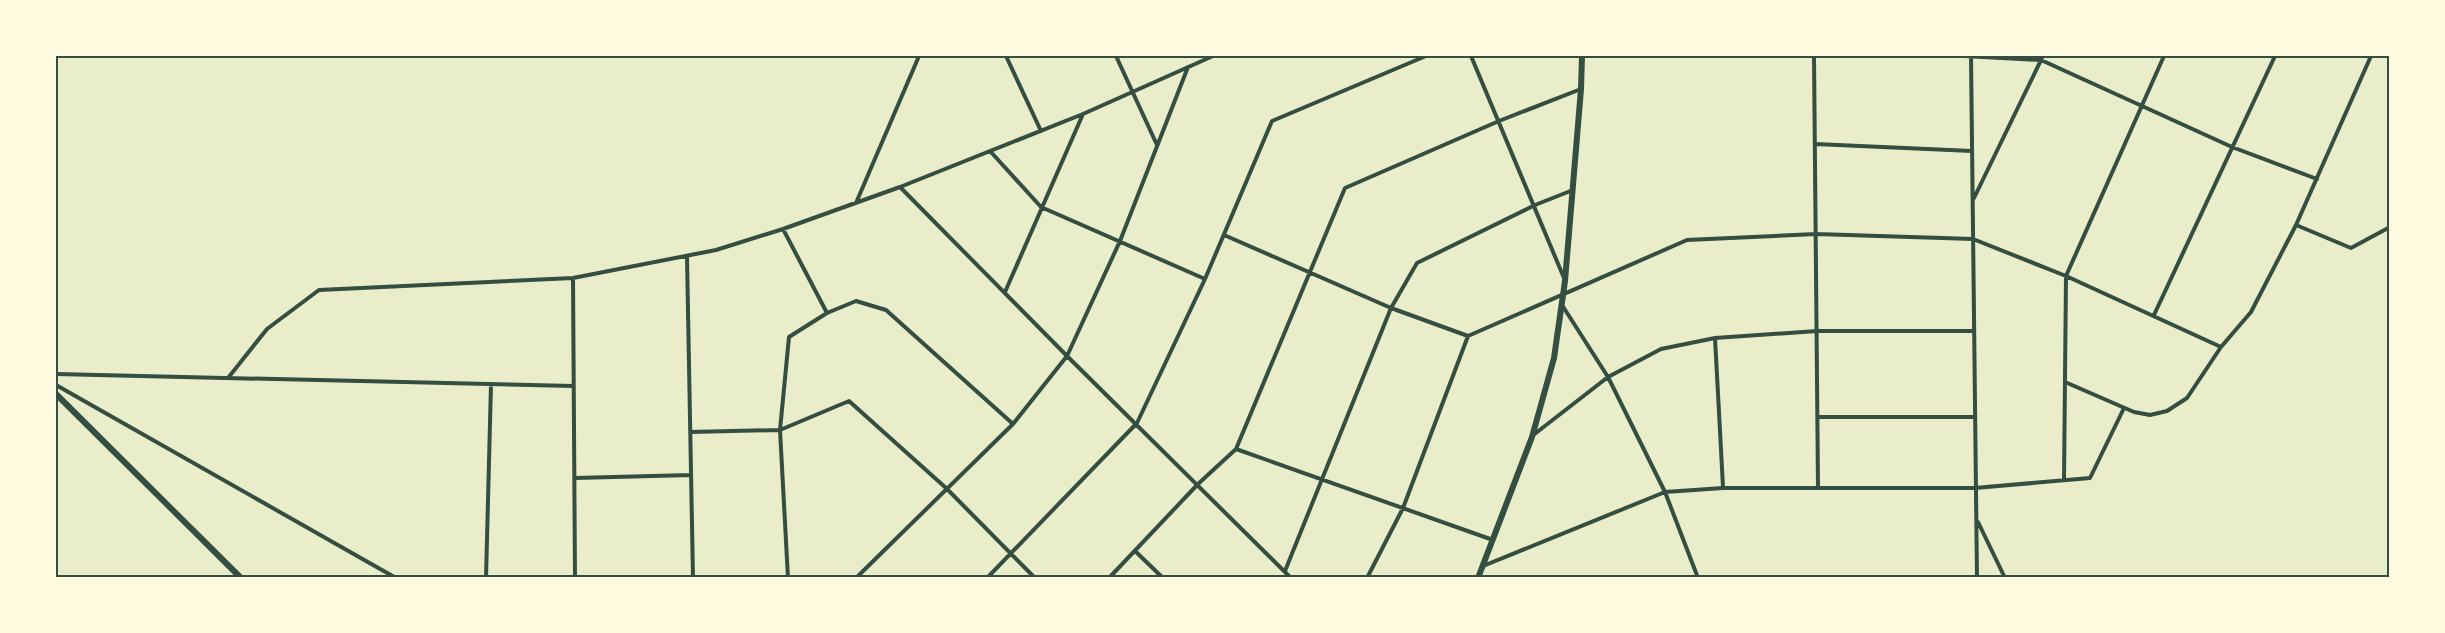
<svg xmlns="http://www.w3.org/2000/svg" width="2445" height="633" font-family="'DM Sans',sans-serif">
<rect width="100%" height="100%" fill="#e9edc9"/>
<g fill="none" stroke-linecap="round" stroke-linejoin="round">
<path stroke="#344e41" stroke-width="4" d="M1006 56 1041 131
M1116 56 1157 145
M1471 56 1564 278
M1814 56 1818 487
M1964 56 2041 60 2232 147 2317 179
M1971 56 1977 578
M1815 144 1972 151
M990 151 1041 207 1205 279
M900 187 1067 356 1291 578
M1974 198 2043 56
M856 203 919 56
M2296 225 2351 248 2390 227
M783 229 827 313
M1224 235 1391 308 1468 336
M687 257 693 578
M573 278 575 578
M1005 292 1083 114
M1562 305 1608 377 1665 492 1698 578
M2154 315 2275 56
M1715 338 1723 487
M56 374 574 386
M228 378 267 329 319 290 573 278 716 250 783 229 900 187 1083 114 1213 56
M2065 382 2134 412 2150 415 2167 411 2187 398 2221 347 2251 312 2296 225 2371 56
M56 385 396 578
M1818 417H1975
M690 432 780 430 849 401 946 488 1035 578
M1532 436 1608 377 1661 349 1715 338 1817 331H1974
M1236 449 1493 540
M575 478 691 475
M2064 480 2066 276 2164 56
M1978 522 2005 578
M1135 551 1163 578
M1483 566 1665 492 1723 488H1975L2090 478 2124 408
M1285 571 1391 308 1417 263 1535 205 1573 190
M486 578 491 384
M788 578 780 430 789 337 827 313 856 301 886 310 1013 424
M856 578 1013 424 1067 356 1120 241 1188 67
M987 578 1137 423 1205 279 1272 121 1426 56
M1109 578 1198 484 1236 449 1345 188 1499 121 1581 89
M1367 578 1403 508 1468 336 1687 240 1816 234 1973 239 2066 276 2221 347"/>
<path stroke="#344e41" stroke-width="6" d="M56 394 241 578
M1478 578 1532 437 1554 358 1565 281 1581 89 1582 56"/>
</g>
<rect width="2445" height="633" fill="none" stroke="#fefae0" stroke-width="114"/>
<rect x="57" y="57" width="2331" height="519" fill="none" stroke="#344e41" stroke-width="2"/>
</svg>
